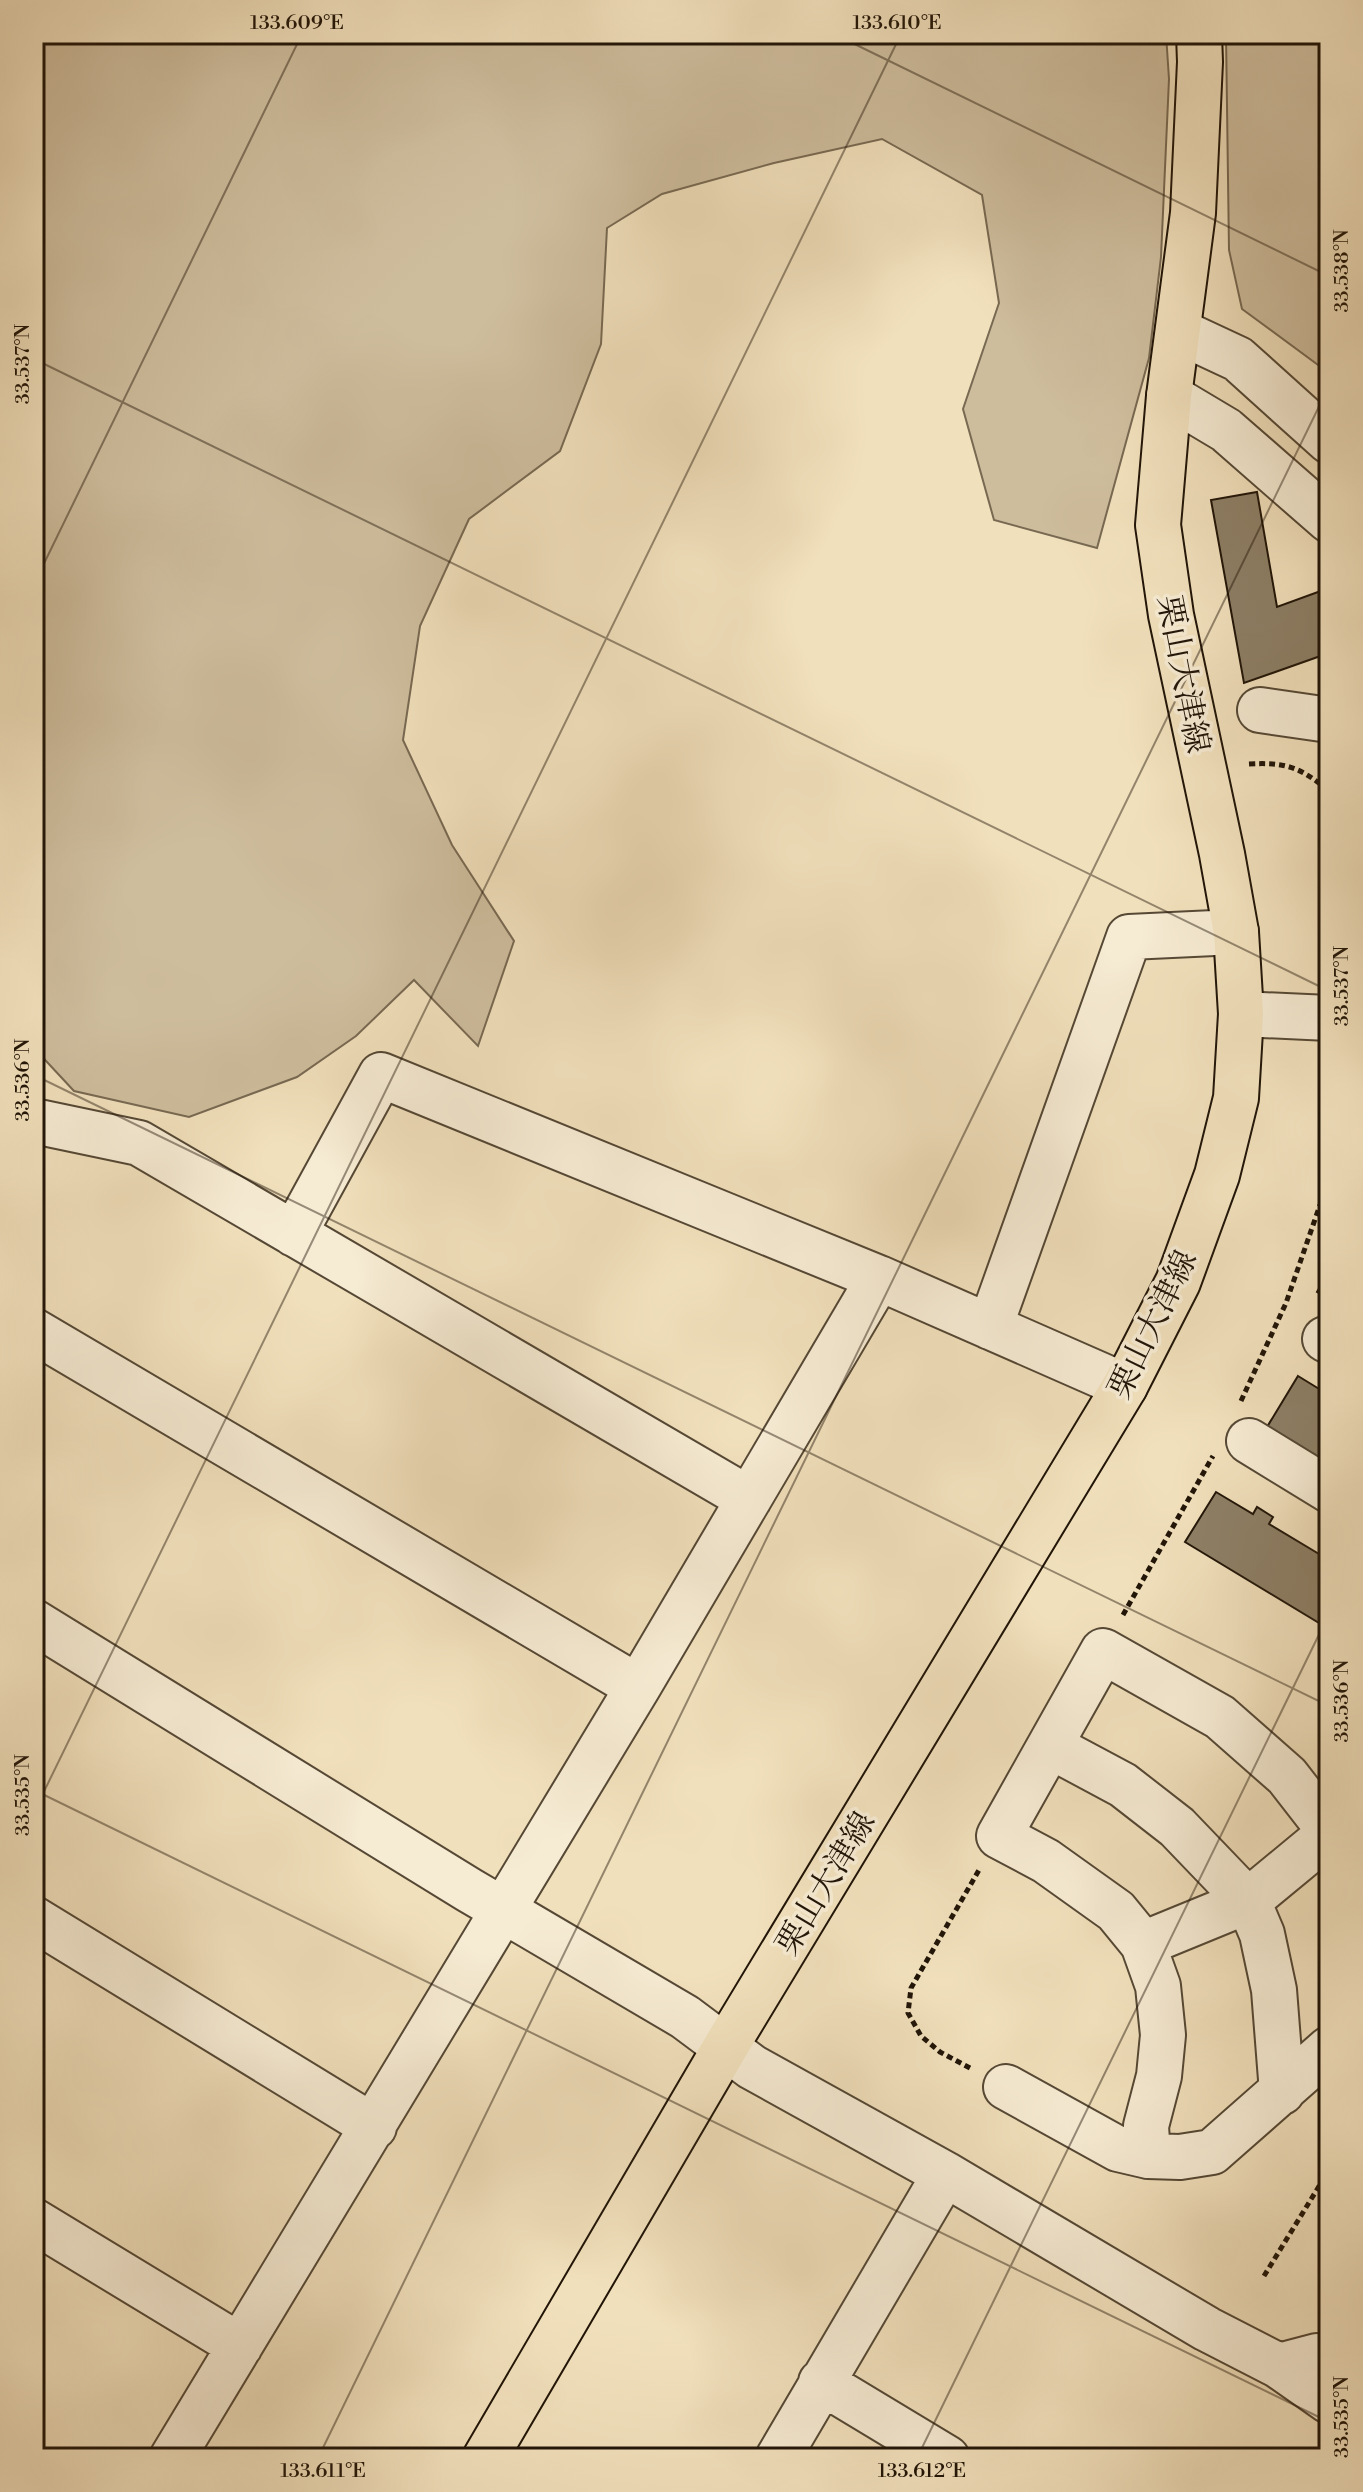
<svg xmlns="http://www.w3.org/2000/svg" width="1363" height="2492" font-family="'Libre Bodoni','Noto Serif JP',serif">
<rect width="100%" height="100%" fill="#f1e0bc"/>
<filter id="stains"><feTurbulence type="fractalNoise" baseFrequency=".0025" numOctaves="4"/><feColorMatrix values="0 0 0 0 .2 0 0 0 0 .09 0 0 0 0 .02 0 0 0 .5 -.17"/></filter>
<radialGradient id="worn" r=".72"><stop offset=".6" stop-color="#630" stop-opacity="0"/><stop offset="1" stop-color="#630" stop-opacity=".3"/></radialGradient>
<path fill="#cebd9d" stroke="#786952" stroke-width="2" d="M34 34H1166L1169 79 1161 257 1149 358 1097 548 994 520 963 409 999 303 982 195 882 139 774 163 662 194 607 228 601 344 560 451 469 519 420 626 403 740 452 845 514 941 478 1046 414 980 356 1036 297 1077 189 1117 74 1091 34 1048Z
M1226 34H1329V373L1242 309 1229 250Z"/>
<path fill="#8d7f66" stroke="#211508" stroke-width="2" d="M1257 492 1277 607 1329 588V653L1244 683 1211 500Z
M1329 1271V1299L1317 1292Z
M1298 1376 1329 1395V1465L1267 1427Z
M1216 1492 1253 1514 1257 1507 1273 1517 1269 1524 1329 1560V1629L1185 1542Z"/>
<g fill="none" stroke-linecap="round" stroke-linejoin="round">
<g stroke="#554835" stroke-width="48">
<path id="minor" d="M1178 331 1238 359 1329 441
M1169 396 1226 430 1329 520
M1260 710 1329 720
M1241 1014 1329 1018
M34 1121 139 1143 749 1499
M294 1234 381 1075 879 1278
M990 1327 1129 937 1236 932
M34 1331 638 1687
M1325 1339 1329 1341
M1249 1441 1329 1490
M34 1622 469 1890 685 2017 752 2067 945 2174 1207 2329 1279 2366 1329 2401
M1050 1746 1123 1785 1177 1827 1248 1901 1262 1934 1274 1990 1282 2092
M34 1919 374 2127
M1143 1944 1248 1901 1329 1834
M1006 2087 1118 2149 1148 2156 1180 2157 1212 2152 1329 2049
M1148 2156 1146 2126 1159 2076 1163 2035 1158 1986 1143 1944 1116 1911 1046 1861 999 1836 1103 1651 1220 1717 1287 1776 1329 1830
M34 2221 240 2346
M1279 2366 1317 2356 1329 2358
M821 2382 947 2458
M172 2458 638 1687 879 1278 1125 1386
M778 2458 945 2174"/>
</g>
<g stroke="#211508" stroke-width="48">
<path id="major" d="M485 2458 726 2046 1125 1386 1178 1282 1217 1175 1236 1098 1241 1014 1236 932 1222 854 1171 615 1158 525 1169 396 1193 213 1200 62 1199 34"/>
</g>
<path stroke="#211508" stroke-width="5" stroke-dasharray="6 4" stroke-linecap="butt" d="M1249 764C1286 762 1300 767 1329 791
M1241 1401 1286 1303 1329 1179
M1123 1615 1213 1456
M970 2068 940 2052 921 2036 908 2013 911 1988 979 1870
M1264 2276 1329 2170"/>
<use href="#minor" stroke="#f6ebd3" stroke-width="44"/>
<use href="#major" stroke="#f1e0bc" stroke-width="44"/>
</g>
<path fill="none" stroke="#211508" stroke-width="2" stroke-opacity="0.45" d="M834 34 1329 276M34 359 1329 991M34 584 302 34M34 1075 1329 1706M34 1790 1329 2422M34 1812 901 34M318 2458 1329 386M917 2458 1329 1614"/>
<g text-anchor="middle" stroke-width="7" stroke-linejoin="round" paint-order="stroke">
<g font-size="32" fill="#211508" stroke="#f6ebd3">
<text transform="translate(1184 674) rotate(79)" y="11">栗山大津線</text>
<text transform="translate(1152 1324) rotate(-64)" y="11">栗山大津線</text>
<text transform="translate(825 1883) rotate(-59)" y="11">栗山大津線</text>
</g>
</g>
<rect width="1363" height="2492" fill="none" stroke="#f1e0bc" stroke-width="88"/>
<rect x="44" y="44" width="1275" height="2404" fill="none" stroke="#211508" stroke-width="3"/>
<g font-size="20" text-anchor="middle" fill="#211508">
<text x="297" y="29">133.609°E</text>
<text x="897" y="29">133.610°E</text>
<text transform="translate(1341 271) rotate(-90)" y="7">33.538°N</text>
<text transform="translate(22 364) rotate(-90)" y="7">33.537°N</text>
<text transform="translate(1341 986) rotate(-90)" y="7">33.537°N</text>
<text transform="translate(22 1080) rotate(-90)" y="7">33.536°N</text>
<text transform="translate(1341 1701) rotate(-90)" y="7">33.536°N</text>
<text transform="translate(22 1795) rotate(-90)" y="7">33.535°N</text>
<text transform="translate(1341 2417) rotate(-90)" y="7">33.535°N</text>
<text x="323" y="2477">133.611°E</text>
<text x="922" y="2477">133.612°E</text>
</g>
<rect width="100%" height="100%" filter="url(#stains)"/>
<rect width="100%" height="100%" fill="url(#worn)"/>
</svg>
